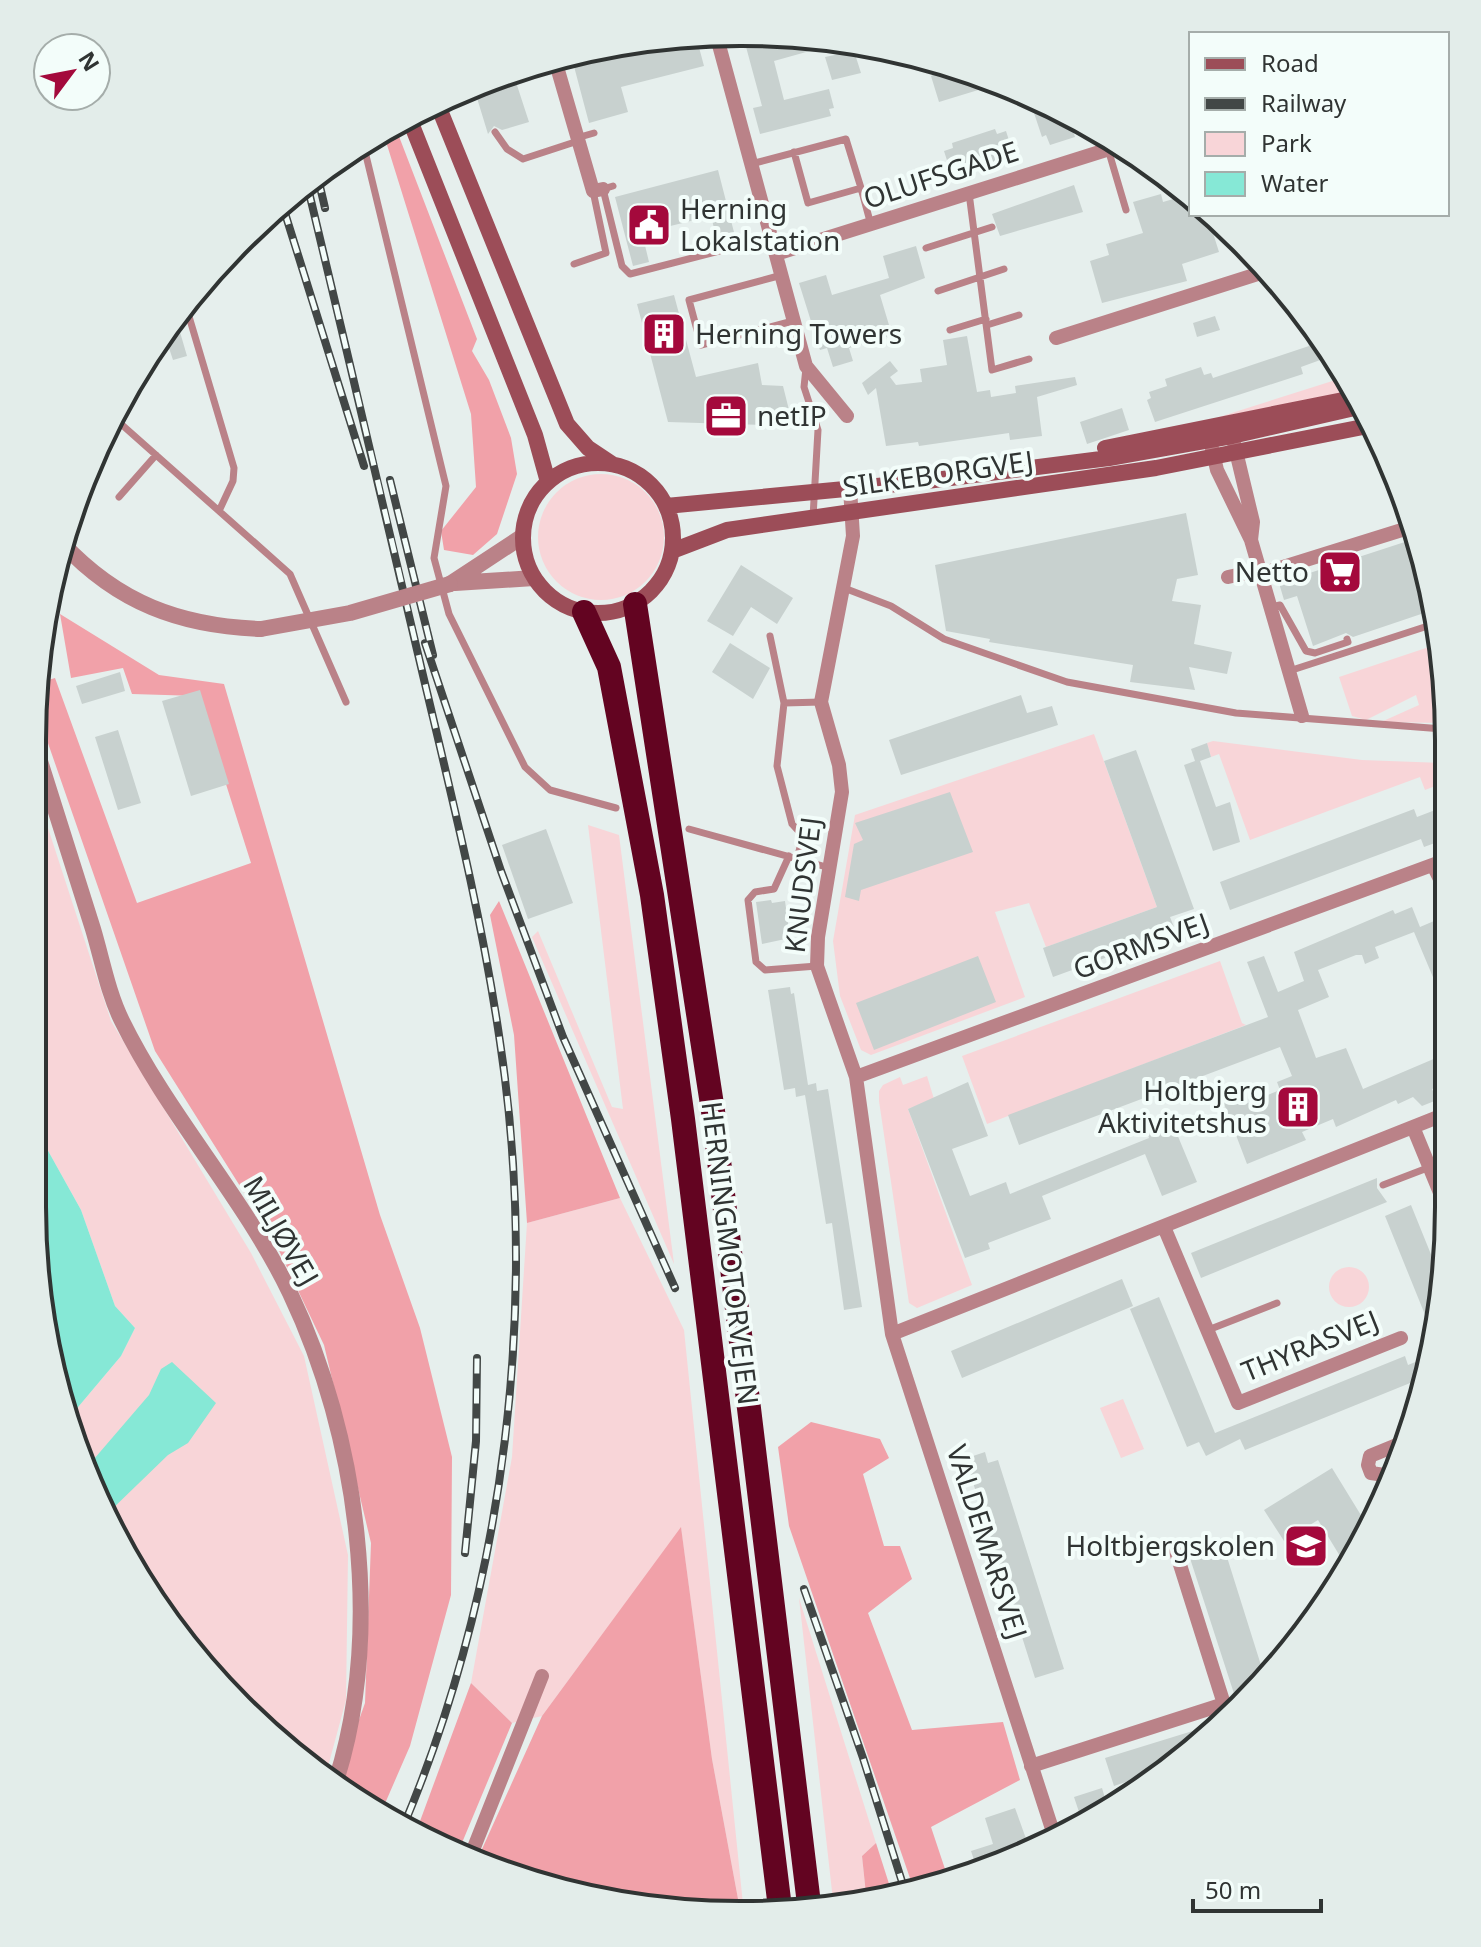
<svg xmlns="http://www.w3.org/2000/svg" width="1481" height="1947" font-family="'Noto Sans',sans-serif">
<rect width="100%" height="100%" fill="#e6efed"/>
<path fill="#f8d5d8" d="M1345 377 1351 391 1216 418Z
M538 537a63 63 0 1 1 126 0a63 63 0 1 1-126 0Z
M1432 646 1443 678V723L1381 722 1419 705 1416 695 1366 720 1352 716 1339 677Z
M1094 734 1157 907 1046 947 1029 903 995 912 1025 997 871 1055 861 1050 840 996 833 941 855 815Z
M1213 741 1362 760 1443 763V783L1425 790 1420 777 1250 840 1219 754 1211 757 1207 743Z
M33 782 111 1021 251 1253 304 1356 348 1555 346 1700 326 1774 240 1708 127 1561 68 1419 121 1356 135 1328 115 1306 81 1210 32 1122Z
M588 825 619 835 674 1264 532 937 538 931 612 1107 623 1109Z
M1220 961 1242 1023 1246 1025 987 1124 962 1056Z
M927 1076 934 1099 908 1109 972 1285 917 1308 909 1303 879 1101V1091L883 1085 900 1077 903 1085Z
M620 1198 684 1330 744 1914 741 1915 712 1759 681 1528 542 1716 512 1723 471 1683 512 1457 527 1223Z
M1329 1287a20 20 0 1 1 40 0a20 20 0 1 1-40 0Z
M1123 1399 1144 1449 1121 1458 1100 1408Z
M799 1598 876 1843 862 1856 866 1894 833 1900Z"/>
<path fill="#f1a1a9" d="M395 126 477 339 472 351 489 380 511 438 517 474 497 534 473 555 444 550 441 531 476 487 471 414 383 132Z
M60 614 159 675 224 684 380 1215 420 1328 452 1457 451 1595 410 1746 380 1815 337 1782 365 1703 371 1543 324 1345 274 1240 155 1051 33 700 35 684 55 678 137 903 251 863 198 696 132 694 123 668 71 678Z
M499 901 620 1198 527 1223 514 1035 490 915Z
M811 1422 880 1439 889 1458 863 1474 884 1546H900L912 1579 868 1613 912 1730 1003 1722 1020 1780 931 1827 949 1881 913 1887 789 1526 778 1447Z
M681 1527 712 1759 741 1915 558 1891 478 1858 542 1716Z
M471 1683 512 1723 459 1850 416 1832Z
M876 1843 891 1890 866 1894 862 1856Z"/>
<path fill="#86e8d6" d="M32 1122 81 1210 115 1306 135 1328 121 1356 68 1419 56 1390 32 1207Z
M172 1362 216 1403 188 1443 168 1455 107 1514 88 1466 149 1395 161 1369Z"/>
<path fill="#c8d1cf" d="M742 32 767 35 770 45 799 38 842 42 774 61 784 100 829 89 834 108 829 109 831 116 760 134 753 108 762 106Z
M696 36 704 66 621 87 628 112 589 123 571 55 603 46Z
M854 51 861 73 832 80 825 57Z
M947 66 971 74 1001 83 939 102 931 76Z
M513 73 529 122 502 130 494 126 488 134 473 85Z
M1028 95 1068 116 1075 137 1050 145 1046 135 1042 137Z
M995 129 997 134 1006 131 1014 156 952 176 944 151 953 148 952 143Z
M718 170 736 240 718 244 711 216 642 233 649 262 633 266 615 197Z
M1074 185 1083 212 1000 236 992 214Z
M1161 194 1163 202 1187 195 1191 198V214H1207L1219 252 1182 264 1187 281 1102 303 1090 261 1109 255 1106 244 1143 233 1133 202Z
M916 246 925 278 880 295 892 335 849 348 853 361 833 367 827 348 820 350 799 283 826 275 832 295 889 278 883 256Z
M674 295 696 377 758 363 762 385 783 386 793 426 668 422 637 304Z
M175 315 187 356 173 360 169 348 150 355Z
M1215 316 1220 330 1197 337 1193 323Z
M1316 330 1334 355 1301 367 1303 374 1155 422 1147 400 1151 398 1149 392 1167 386 1165 379 1201 367 1204 375 1211 373 1213 378 1309 346 1305 334Z
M967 336 977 392 990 390 991 397 1016 393 1015 386 1075 377 1077 385 1037 397 1042 436 1010 440 1009 433 919 446 918 442 886 446 876 388 868 395 862 383 890 361 898 371 890 377 896 385 922 382 920 369 947 365 943 340Z
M1122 408 1129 430 1087 444 1080 422Z
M1186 513 1198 575 1177 579 1172 601 1201 605 1194 644 1232 652 1227 674 1189 667 1195 690 1130 682 1133 665 989 642 990 639 946 631 935 565Z
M1417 538 1433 610 1353 637 1346 633 1313 646 1297 596 1284 600 1279 583Z
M741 565 793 598 777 624 751 607 733 636 707 621Z
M730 643 770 668 753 699 712 672Z
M120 672 125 691 82 704 76 686Z
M200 690 229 784 191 796 162 701Z
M1021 695 1027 713 1052 706 1058 725 901 775 889 740Z
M118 730 141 803 118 810 95 737Z
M1207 743 1211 757 1200 761 1216 807 1230 802 1240 842 1213 851 1184 765 1195 761 1191 749Z
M1136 750 1194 909 1170 917 1176 932 1053 977 1043 948 1157 907 1104 761Z
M950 792 973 852 861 890 859 901 845 897 854 844 863 840 855 823Z
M1443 807V840L1424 847 1421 839 1230 910 1220 882 1414 809 1417 817Z
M546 829 573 903 528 919 502 845Z
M771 900 772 903 785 901 790 938 762 944 756 902Z
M1412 907 1420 927 1434 921 1436 927 1443 925V1001L1414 932 1375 947 1379 958 1365 964 1362 955H1356L1318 970 1329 997 1298 1010 1316 1058 1346 1048 1363 1089 1443 1055V1085L1432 1089 1437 1100 1422 1106 1413 1097 1398 1104 1396 1100 1336 1127 1333 1119 1302 1132 1306 1140 1247 1164 1223 1101 1239 1095 1243 1105 1280 1090 1277 1082 1292 1076 1280 1047 1019 1145 1008 1115 1268 1017 1247 962 1264 956 1278 992 1304 981 1294 952 1393 910 1395 914Z
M978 956 996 1002 874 1050 856 1003Z
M790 987 791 994 794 993 808 1085 816 1083 817 1091 828 1089 862 1307 844 1310 832 1223 826 1224 805 1095 796 1097 795 1088 784 1090 768 990Z
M968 1082 988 1136 952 1149 970 1196 1006 1182 1010 1194 1149 1138 1147 1132 1172 1122 1197 1182 1162 1196 1145 1154 1042 1196 1051 1219 988 1243 990 1249 965 1258 908 1109Z
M1377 1178V1188L1387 1202 1201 1278 1191 1253Z
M1411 1205 1443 1284 1434 1337 1385 1216Z
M1122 1279 1133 1306 962 1378 951 1351Z
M1159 1297 1215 1433 1405 1356 1408 1365 1430 1356 1425 1377 1245 1450 1240 1439 1206 1456 1199 1442 1187 1447 1130 1309Z
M985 1452 988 1463 998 1460 1064 1669 1035 1678 969 1470 974 1469 970 1457Z
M1332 1468 1367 1525 1346 1566 1318 1520 1284 1541 1264 1510Z
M1221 1538 1265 1678 1239 1709 1187 1549Z
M1225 1721 1167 1768 1114 1786 1105 1758Z
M1102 1788 1108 1808 1082 1821 1074 1797Z
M1015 1808 1029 1847 978 1872 971 1851 993 1844 985 1818Z"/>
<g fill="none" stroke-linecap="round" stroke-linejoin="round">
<path stroke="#ba8288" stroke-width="7" d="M495 132 507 149 523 159 578 141
M580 137 594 133
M363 143 446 486 434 558 449 614 525 767 550 790 616 808
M1108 149 1126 210
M794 152 808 203 861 188 871 225
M751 164 846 139 861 188
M613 186 603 189 622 266 630 274 770 238
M969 193 992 370 1029 359
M926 248 992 227
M574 264 606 253 593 191
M782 275 689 300 701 345 793 321
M938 291 1004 269
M185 303 234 468 233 481 219 511
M987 325 1019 315
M950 330 986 319
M806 368 804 387 818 430 813 517
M112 416 290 574 346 702
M119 497 156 455
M844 588 891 606 944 639 1067 682 1236 713 1443 729
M1271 607 1280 605 1306 651 1315 653 1348 642 1347 639
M770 636 784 703 777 766 792 824 803 836 797 859
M1289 671 1437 623
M784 703 821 702
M689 829 830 868
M789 856 774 889 755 892 748 900 756 962 765 970 817 966
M1383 1185 1430 1167
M1208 1330 1277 1303"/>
<path stroke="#ba8288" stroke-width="14" d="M716 34 806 366 847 416
M555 60 593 191 603 189
M776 254 1122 145
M1056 338 1267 271
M1210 440 1217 470 1251 540 1302 716
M1234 443 1253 522 1251 540
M850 488 853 536 821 702 839 765 842 792 818 937 817 966 856 1077 892 1334 1054 1835
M1261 574 1405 529
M1228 577 1260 570
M1433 865 1443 885
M856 1077 1443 861
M1413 1127 1443 1200
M1164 1227 1238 1403 1401 1338
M892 1334 1443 1115
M1391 1476 1371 1473 1368 1465 1370 1456 1409 1440
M1031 1766 1224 1704 1176 1552
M471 1855 542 1676"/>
<path stroke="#ba8288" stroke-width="16" d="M62 543C118 603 180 626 261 629
M455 583 534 578
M450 584 523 536
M33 739C53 802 73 866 93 929 102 959 108 993 122 1021 169 1117 244 1197 290 1293 358 1436 384 1629 336 1781"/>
<path stroke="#9c4d58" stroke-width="16" d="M437 103 567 424 588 448 612 464
M409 118 535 435 548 482
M1105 448 1353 398
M523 538a75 75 0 1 1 150 0a75 75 0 1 1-150 0Z
M666 506 919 482 1109 458 1232 436 1359 407
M672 551 727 530 1156 468 1368 426"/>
<path stroke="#630421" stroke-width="24" d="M635 604 713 1111 809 1904
M584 612 609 667 652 895 683 1119 780 1908"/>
<g stroke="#424746" stroke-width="8">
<path id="rail" d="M318 178 325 208
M308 188C346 349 385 510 422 671 451 794 482 917 500 1042 539 1302 506 1584 403 1827
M284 210 364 466
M390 480 433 655
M425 643 501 871 563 1037 675 1288
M465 1553 476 1441 477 1358
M804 1589 863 1758 904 1888"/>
</g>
<use href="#rail" stroke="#f3fdfa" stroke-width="5" stroke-dasharray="15" stroke-linecap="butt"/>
<path stroke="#ba8288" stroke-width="16" d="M261 629 350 613 450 584"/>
</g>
<defs>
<g id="civic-square" transform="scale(2.3)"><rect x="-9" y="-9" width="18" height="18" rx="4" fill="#a4093c" stroke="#f3fdfa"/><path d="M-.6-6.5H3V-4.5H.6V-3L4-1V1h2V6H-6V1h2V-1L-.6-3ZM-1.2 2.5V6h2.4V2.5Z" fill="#fff"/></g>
<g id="building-square" transform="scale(2.3)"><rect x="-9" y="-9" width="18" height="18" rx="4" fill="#a4093c" stroke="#f3fdfa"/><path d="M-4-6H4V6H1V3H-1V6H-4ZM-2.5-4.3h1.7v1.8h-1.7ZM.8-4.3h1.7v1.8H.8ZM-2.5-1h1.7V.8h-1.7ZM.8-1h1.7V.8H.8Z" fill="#fff"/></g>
<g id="office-square" transform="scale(2.3)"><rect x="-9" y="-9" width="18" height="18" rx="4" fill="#a4093c" stroke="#f3fdfa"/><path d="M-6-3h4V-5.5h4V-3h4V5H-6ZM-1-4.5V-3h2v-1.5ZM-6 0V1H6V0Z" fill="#fff"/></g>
<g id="supermarket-square" transform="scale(2.3)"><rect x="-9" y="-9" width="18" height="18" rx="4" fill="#a4093c" stroke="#f3fdfa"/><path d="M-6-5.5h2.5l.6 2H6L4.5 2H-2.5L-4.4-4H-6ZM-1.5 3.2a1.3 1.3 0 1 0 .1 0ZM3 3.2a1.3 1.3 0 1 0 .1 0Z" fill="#fff"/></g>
<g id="school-square" transform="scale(2.3)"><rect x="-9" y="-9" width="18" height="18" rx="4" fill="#a4093c" stroke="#f3fdfa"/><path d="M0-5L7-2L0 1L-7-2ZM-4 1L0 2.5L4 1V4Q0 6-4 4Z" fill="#fff"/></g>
</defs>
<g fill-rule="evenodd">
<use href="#civic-square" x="649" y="225"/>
<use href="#building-square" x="664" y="334"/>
<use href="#office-square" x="726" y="416"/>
<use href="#supermarket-square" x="1340" y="572"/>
<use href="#building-square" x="1298" y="1107"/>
<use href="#school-square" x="1306" y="1546"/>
</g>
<g text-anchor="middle" stroke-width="8" stroke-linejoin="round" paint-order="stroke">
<g font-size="28" fill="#303433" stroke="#f3fdfa">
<text transform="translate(941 175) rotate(-18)" y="10">OLUFSGADE</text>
<text transform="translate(938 474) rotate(-8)" y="10">SILKEBORGVEJ</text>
<text transform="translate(803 885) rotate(-83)" y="10">KNUDSVEJ</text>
<text transform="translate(1141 946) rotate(-20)" y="10">GORMSVEJ</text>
<text transform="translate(281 1231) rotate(60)" y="10">MILJØVEJ</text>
<text transform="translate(730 1253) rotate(83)" y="10">HERNINGMOTORVEJEN</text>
<text transform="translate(1310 1346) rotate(-22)" y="10">THYRASVEJ</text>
<text transform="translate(987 1542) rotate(72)" y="10">VALDEMARSVEJ</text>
</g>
<g font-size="28" fill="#303433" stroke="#f3fdfa" text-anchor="start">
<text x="680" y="219">Herning<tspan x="680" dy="32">Lokalstation</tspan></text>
<text x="695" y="344">Herning Towers</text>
<text x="757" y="426">netIP</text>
<text x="1309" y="582" text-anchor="end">Netto</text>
<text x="1267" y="1101" text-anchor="end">Holtbjerg<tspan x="1267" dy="32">Aktivitetshus</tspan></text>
<text x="1275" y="1556" text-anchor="end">Holtbjergskolen</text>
</g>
</g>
<path d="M0 0H1481V1947H0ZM740 46H741A694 694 0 0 1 1435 740V1207A694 694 0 0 1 741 1901H740A694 694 0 0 1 46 1207V740A694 694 0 0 1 740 46Z" fill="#e3edea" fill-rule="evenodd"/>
<path fill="none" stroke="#303433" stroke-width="4" d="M740 46H741A694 694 0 0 1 1435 740V1207A694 694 0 0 1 741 1901H740A694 694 0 0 1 46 1207V740A694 694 0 0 1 740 46Z"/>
<rect x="1189" y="32" width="260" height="184" fill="#f3fdfa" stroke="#a5adaa" stroke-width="2"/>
<rect x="1205" y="58" width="40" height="12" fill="#9c4d58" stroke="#a5adaa" stroke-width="2"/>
<text x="1261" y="72" font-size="24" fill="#303433">Road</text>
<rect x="1205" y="98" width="40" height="12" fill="#424746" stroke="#a5adaa" stroke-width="2"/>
<text x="1261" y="112" font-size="24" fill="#303433">Railway</text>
<rect x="1205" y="132" width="40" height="24" fill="#f8d5d8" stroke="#a5adaa" stroke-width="2"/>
<text x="1261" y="152" font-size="24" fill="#303433">Park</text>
<rect x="1205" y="172" width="40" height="24" fill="#86e8d6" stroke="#a5adaa" stroke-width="2"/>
<text x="1261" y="192" font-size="24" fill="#303433">Water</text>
<g transform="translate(72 72) rotate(58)"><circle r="38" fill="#f3fdfa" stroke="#a5adaa" stroke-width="2"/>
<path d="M0-6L14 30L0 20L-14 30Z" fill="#a4093c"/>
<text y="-12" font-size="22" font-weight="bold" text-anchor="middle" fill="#303433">N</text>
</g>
<path d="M1193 1899v12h128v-12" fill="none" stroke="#303433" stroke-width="4"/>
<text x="1205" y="1899" font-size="24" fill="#303433" stroke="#f3fdfa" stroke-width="6" paint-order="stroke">50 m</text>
</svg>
